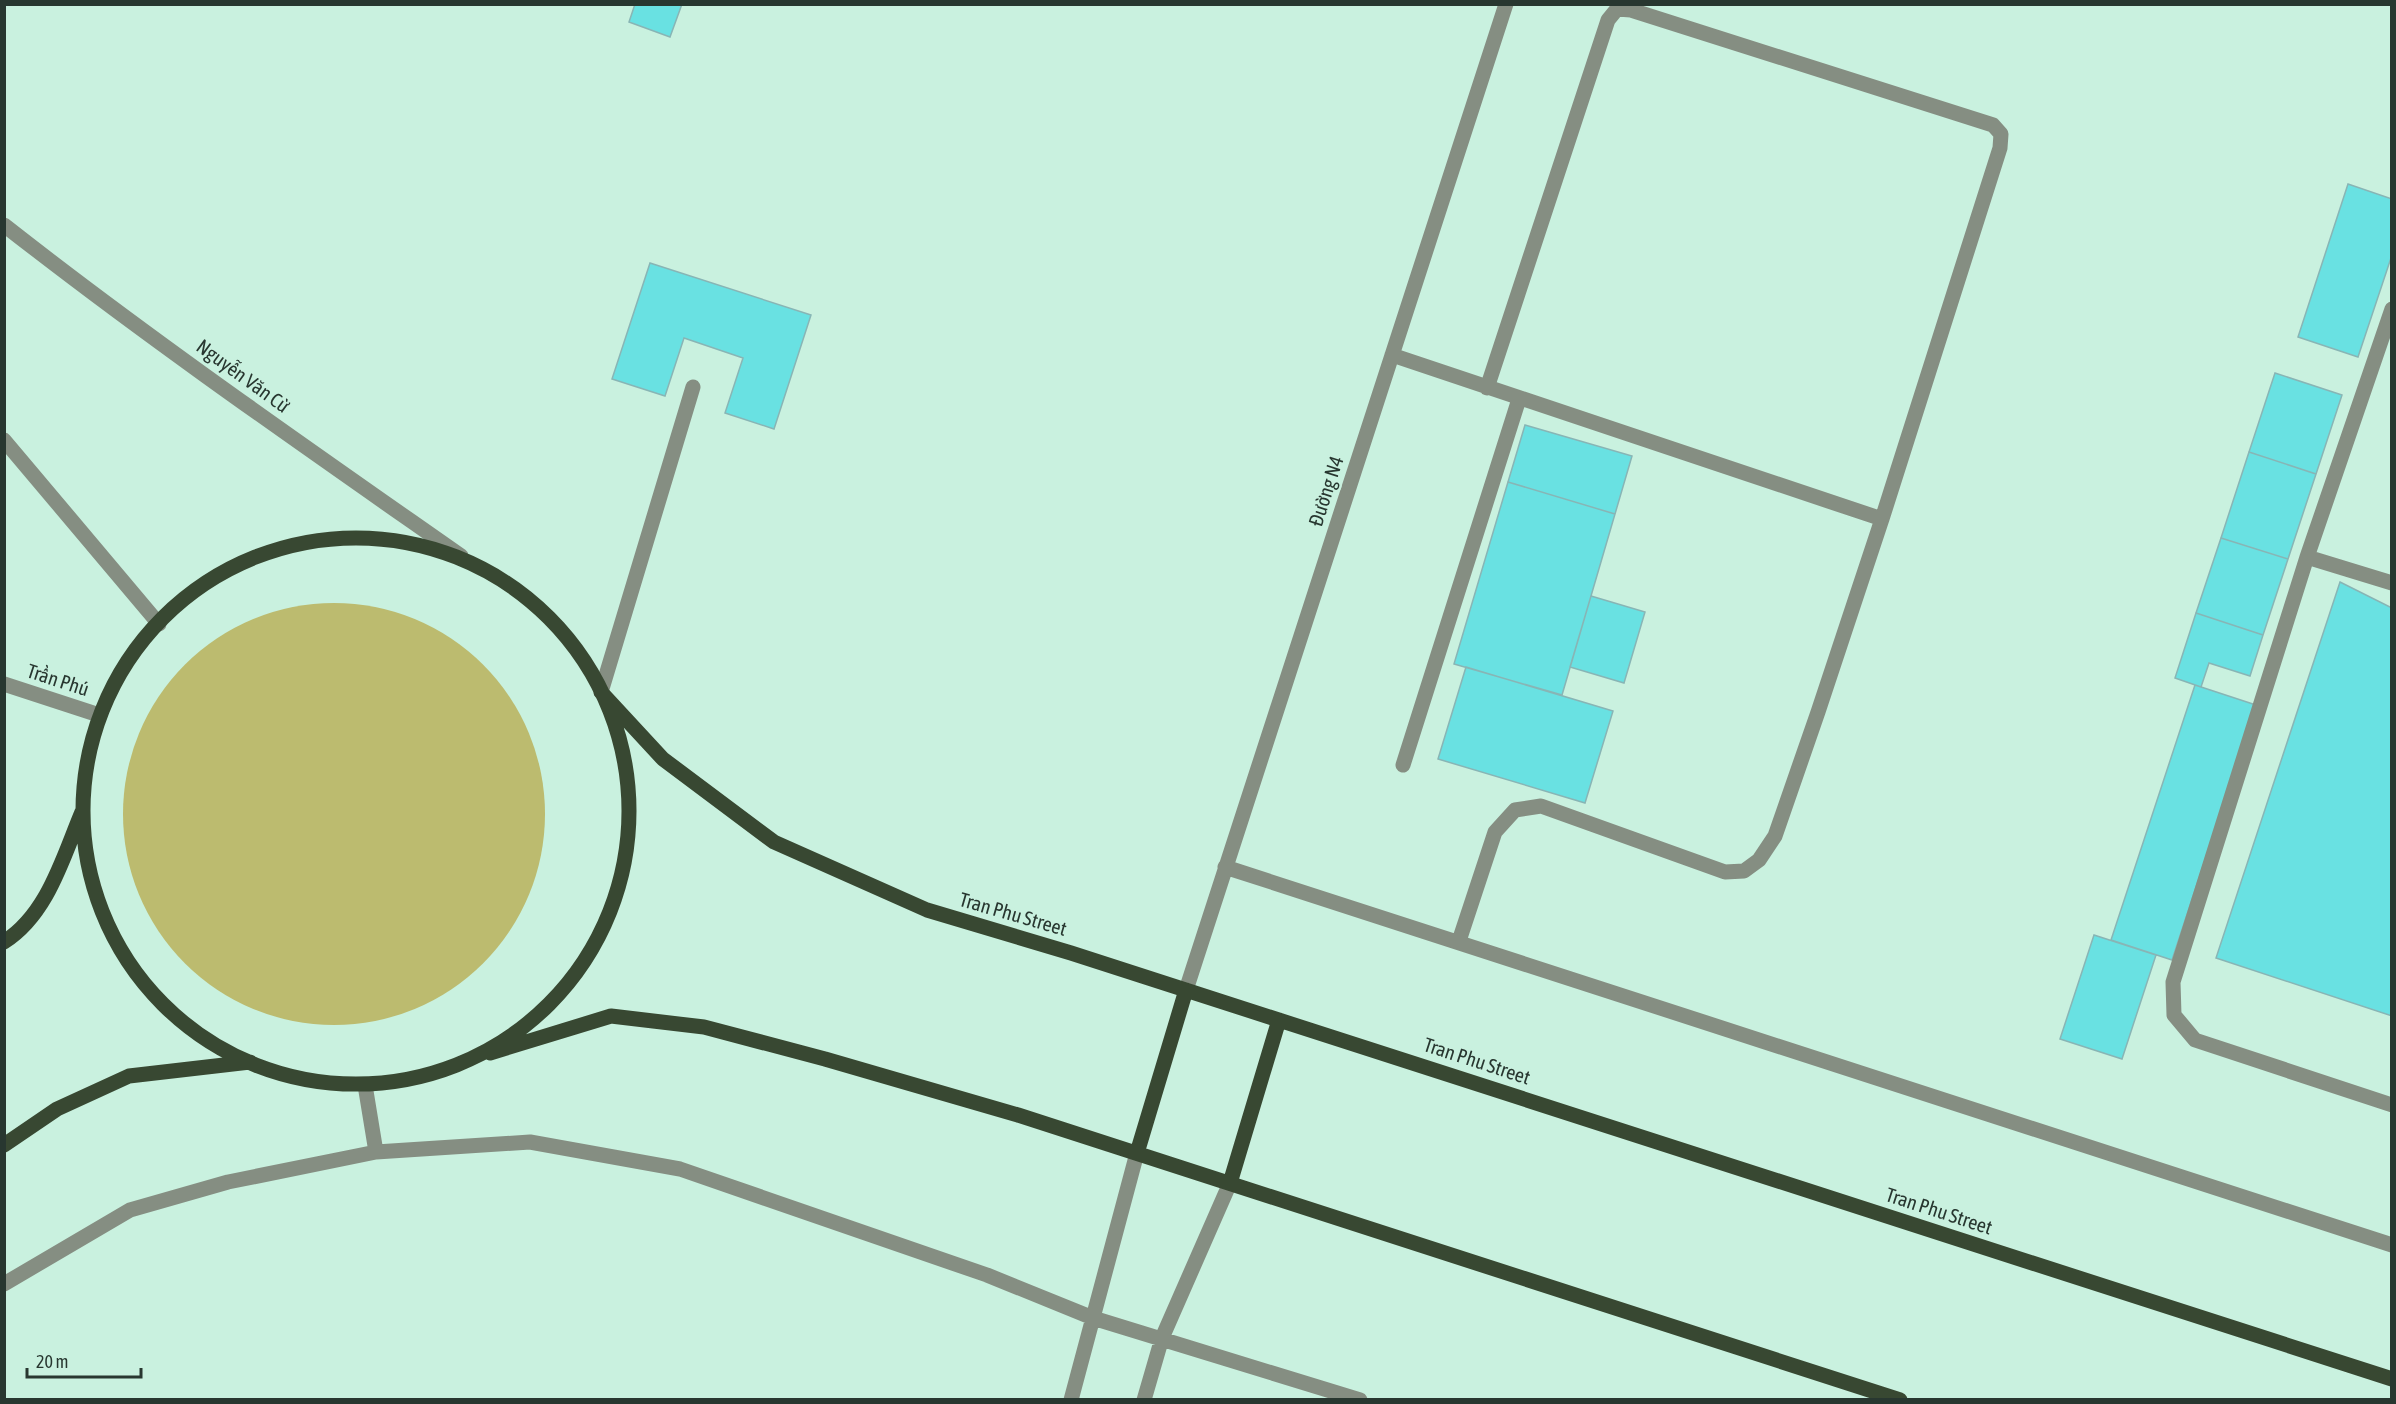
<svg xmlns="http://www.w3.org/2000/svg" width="2396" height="1404" font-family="'Asap Condensed',sans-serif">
<rect width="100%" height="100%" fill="#c9f1df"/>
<path fill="#bcbb6f" d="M123 814a211 211 0 1 1 422 0a211 211 0 1 1-422 0Z"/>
<path fill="#69e1e2" stroke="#88b5b5" stroke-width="1.5" d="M635 4H682L670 37 629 22Z
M2348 184 2392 199V255L2358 357 2298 337Z
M650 263 811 315 774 429 725 413 743 358 684 338 665 396 612 379Z
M2275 373 2342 395 2316 474 2249 452Z
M1525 425 1632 456 1615 514 1508 482Z
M2249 452 2316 474 2288 559 2221 538Z
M1508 482 1615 514 1562 695 1454 664Z
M2221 538 2288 559 2263 635 2196 613Z
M2340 582 2392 608V1016L2216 958Z
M1591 596 1645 612 1624 683 1570 667Z
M2196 613 2263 635 2250 676 2209 663 2201 687 2175 678Z
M1466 667 1613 711 1585 803 1438 759Z
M2195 685 2256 705 2172 960 2111 940Z
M2094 935 2156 955 2122 1059 2060 1039Z"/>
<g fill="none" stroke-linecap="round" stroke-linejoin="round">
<path stroke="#858e82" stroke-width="15" d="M4 225C152 341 307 448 461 556
M2392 309 2307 557 2173 982 2174 1015 2195 1040 2392 1105
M1392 355 1882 519 1818 712 1775 836 1759 860 1744 871 1725 872 1541 806 1515 810 1495 832 1459 941
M1487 388 1608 20 1617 9 1631 10 1993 125 2001 134 2000 148 1882 519
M4 440 159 624
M2307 557 2392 583
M4 684 99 715
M601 692 693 387
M1403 765 1519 399
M1225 867 2392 1245
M1186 990 1506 4
M365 1085 376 1152
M4 1284 130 1210 228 1182 376 1152 530 1142 680 1169 987 1275 1093 1318 1360 1400
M1071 1400 1137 1153
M1144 1400 1162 1338 1230 1183"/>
<path stroke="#384832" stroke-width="15" d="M83 811a273 273 0 1 1 546 0a273 273 0 1 1-546 0Z
M601 692 663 759 774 842 927 910 1071 953 2392 1379
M4 942C48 914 63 857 82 812
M490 1053 611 1016 704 1027 825 1059 1018 1115 1900 1400
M4 1145 57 1109 129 1076 250 1062
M1137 1153 1186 990
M1230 1183 1279 1020"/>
</g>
<g text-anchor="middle" stroke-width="4.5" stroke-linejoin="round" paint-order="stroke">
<g font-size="20" fill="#283730" stroke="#c9f1df">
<text transform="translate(243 376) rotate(36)" y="7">Nguyễn Văn Cừ</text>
<text transform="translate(1326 491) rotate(-72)" y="7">Đường N4</text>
<text transform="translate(58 680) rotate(18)" y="7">Trần Phú</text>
<text transform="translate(1013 914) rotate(16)" y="7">Tran Phu Street</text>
<text transform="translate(1477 1061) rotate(18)" y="7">Tran Phu Street</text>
<text transform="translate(1939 1211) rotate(18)" y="7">Tran Phu Street</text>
</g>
</g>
<rect width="2396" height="1404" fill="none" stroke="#283730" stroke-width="12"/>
<path d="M27 1368v9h114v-9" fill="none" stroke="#283730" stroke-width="3"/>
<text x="36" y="1368" font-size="18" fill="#283730" stroke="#c9f1df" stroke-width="4.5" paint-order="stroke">20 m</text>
</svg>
